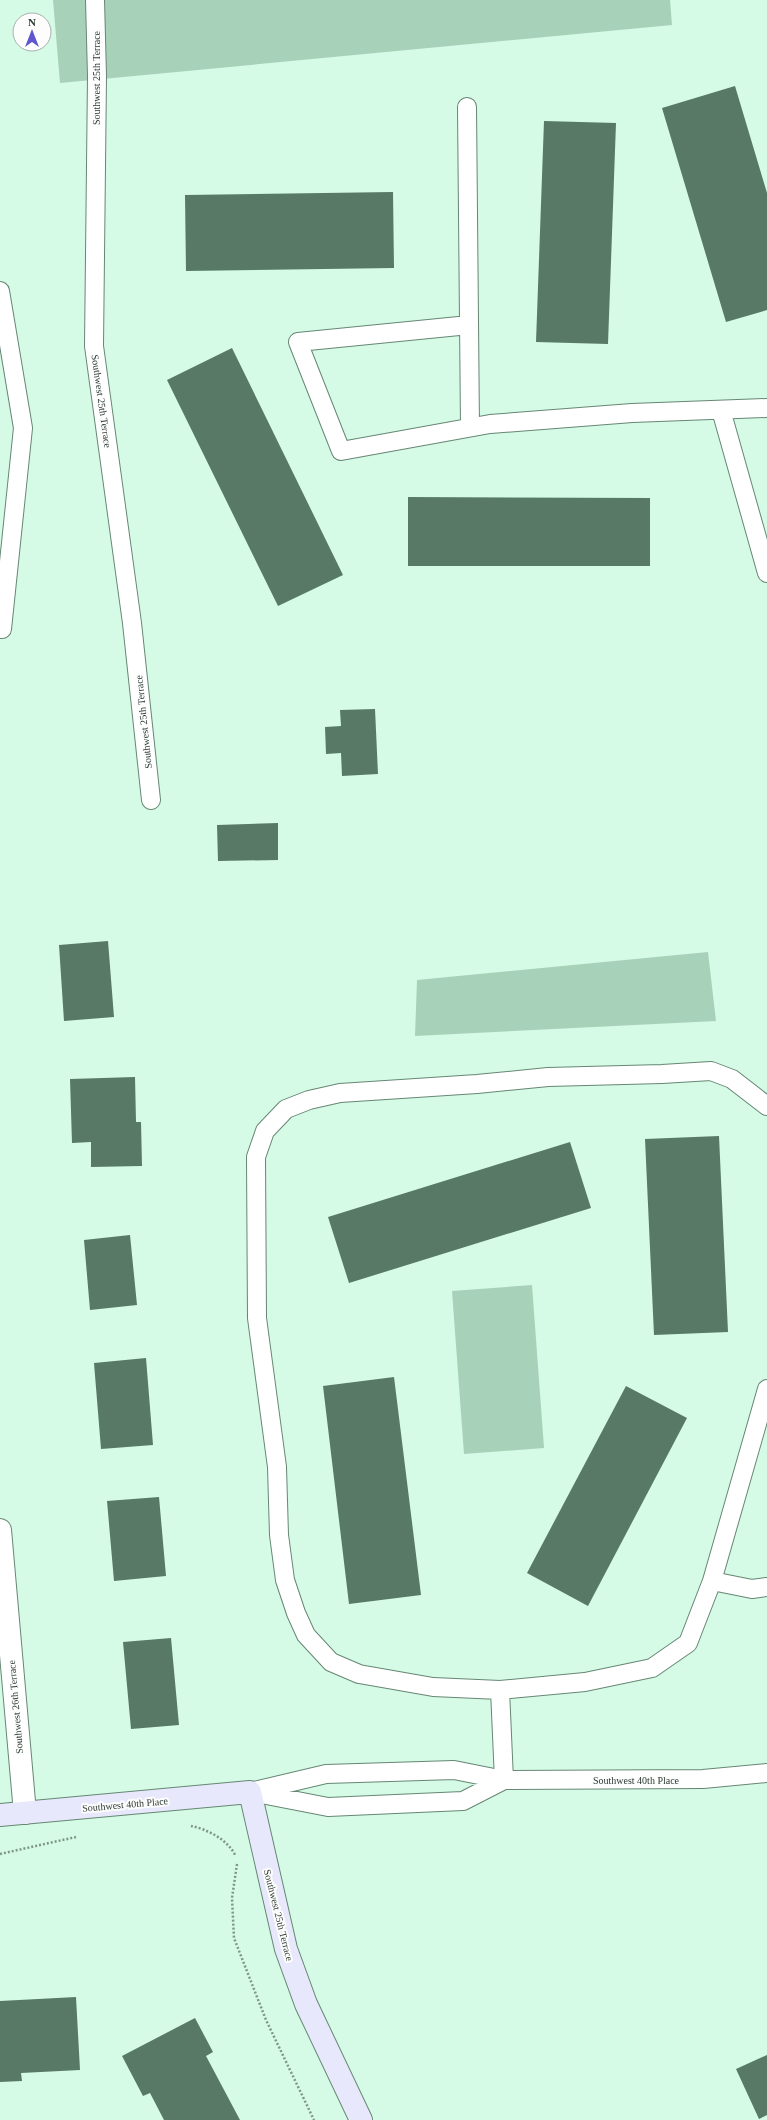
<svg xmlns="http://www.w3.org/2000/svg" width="767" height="2120" font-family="'Times New Roman',serif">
<rect width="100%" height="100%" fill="#d5fae5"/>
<path fill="#a8d1ba" d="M53 0H670L672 25 60 83Z
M708 952 716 1021 415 1036 417 980Z
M532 1285 544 1448 464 1454 452 1291Z"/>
<path fill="#577966" d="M735 86 767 193V310L726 322 662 108Z
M544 121 616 123 608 344 536 342Z
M393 192 394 268 186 271 185 195Z
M232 348 343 575 278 606 167 380Z
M408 497 650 498V566H408Z
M375 709 378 774 342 776 341 753 326 754 325 727 341 726 340 710Z
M278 823V860L218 861 217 825Z
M108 941 114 1017 64 1021 59 945Z
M135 1077 136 1122H141L142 1166 91 1167V1142L72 1143 70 1079Z
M719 1136 728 1332 654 1335 645 1139Z
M570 1142 591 1208 349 1283 328 1217Z
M130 1235 137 1305 90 1310 84 1240Z
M146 1358 153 1445 101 1449 94 1363Z
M394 1377 421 1595 349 1604 323 1386Z
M626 1386 687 1418 588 1606 527 1573Z
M159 1497 166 1576 114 1581 107 1501Z
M171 1638 179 1725 131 1729 123 1642Z
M76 1997 80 2070 21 2073 22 2081 0 2082V2001Z
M195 2018 213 2052 206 2056 240 2120H164L150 2093 143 2096 122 2056Z
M767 2055V2115L759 2119 736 2069Z"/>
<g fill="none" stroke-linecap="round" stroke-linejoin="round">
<g stroke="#668774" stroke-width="20">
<path id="lane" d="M95 0 97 76 94 346 132 623 151 800
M467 107 470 427
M0 291 23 428 2 629H0
M469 325 298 342 341 451 490 424 632 413 767 408
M721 410 767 573
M767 1106 732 1079 711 1071 662 1074 548 1077 477 1084 340 1093 309 1100 286 1109 265 1131 256 1157 257 1318 277 1467 279 1535 285 1580 296 1613 306 1635 331 1662 359 1674 433 1687 500 1690 585 1682 652 1668 688 1643 712 1581 767 1389
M712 1581 752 1589 767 1587
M500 1690 504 1780
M250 1792 326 1774 454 1770 504 1780 703 1779 767 1773
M256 1793 328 1807 463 1801 504 1780"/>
</g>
<g stroke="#668774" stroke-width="24">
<path id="street" d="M0 1530 25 1813"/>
</g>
<g stroke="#668774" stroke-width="24">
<path id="secondary" d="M0 1815 250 1792 286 1949 306 2004 361 2120"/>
</g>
<path stroke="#7e9789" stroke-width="2.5" stroke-dasharray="2 2" stroke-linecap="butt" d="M191 1826C207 1829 228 1840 235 1855
M0 1854 76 1837
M237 1864 232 1898 234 1938 266 2020 314 2120"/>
<use href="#lane" stroke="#fff" stroke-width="18"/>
<use href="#street" stroke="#fff" stroke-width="22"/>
<use href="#secondary" stroke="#e7e8fb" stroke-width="22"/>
</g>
<g text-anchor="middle" stroke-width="4" stroke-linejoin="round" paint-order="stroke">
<g font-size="10" fill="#2c3a32" stroke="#fdfdfd">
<text transform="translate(96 78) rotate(-90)" y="4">Southwest 25th Terrace</text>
<text transform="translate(102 401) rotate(82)" y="4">Southwest 25th Terrace</text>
<text transform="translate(143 722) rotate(-96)" y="4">Southwest 25th Terrace</text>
<text transform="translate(15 1707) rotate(-95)" y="4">Southwest 26th Terrace</text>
<text x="636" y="1784">Southwest 40th Place</text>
<text transform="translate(125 1804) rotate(-5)" y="4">Southwest 40th Place</text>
<text transform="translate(279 1915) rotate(76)" y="4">Southwest 25th Terrace</text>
</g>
</g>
<g transform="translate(32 32)"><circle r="19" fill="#fdfdfd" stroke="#a9afac"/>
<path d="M0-3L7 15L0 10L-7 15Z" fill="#6057cf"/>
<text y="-6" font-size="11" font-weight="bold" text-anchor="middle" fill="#2c3a32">N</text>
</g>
</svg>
